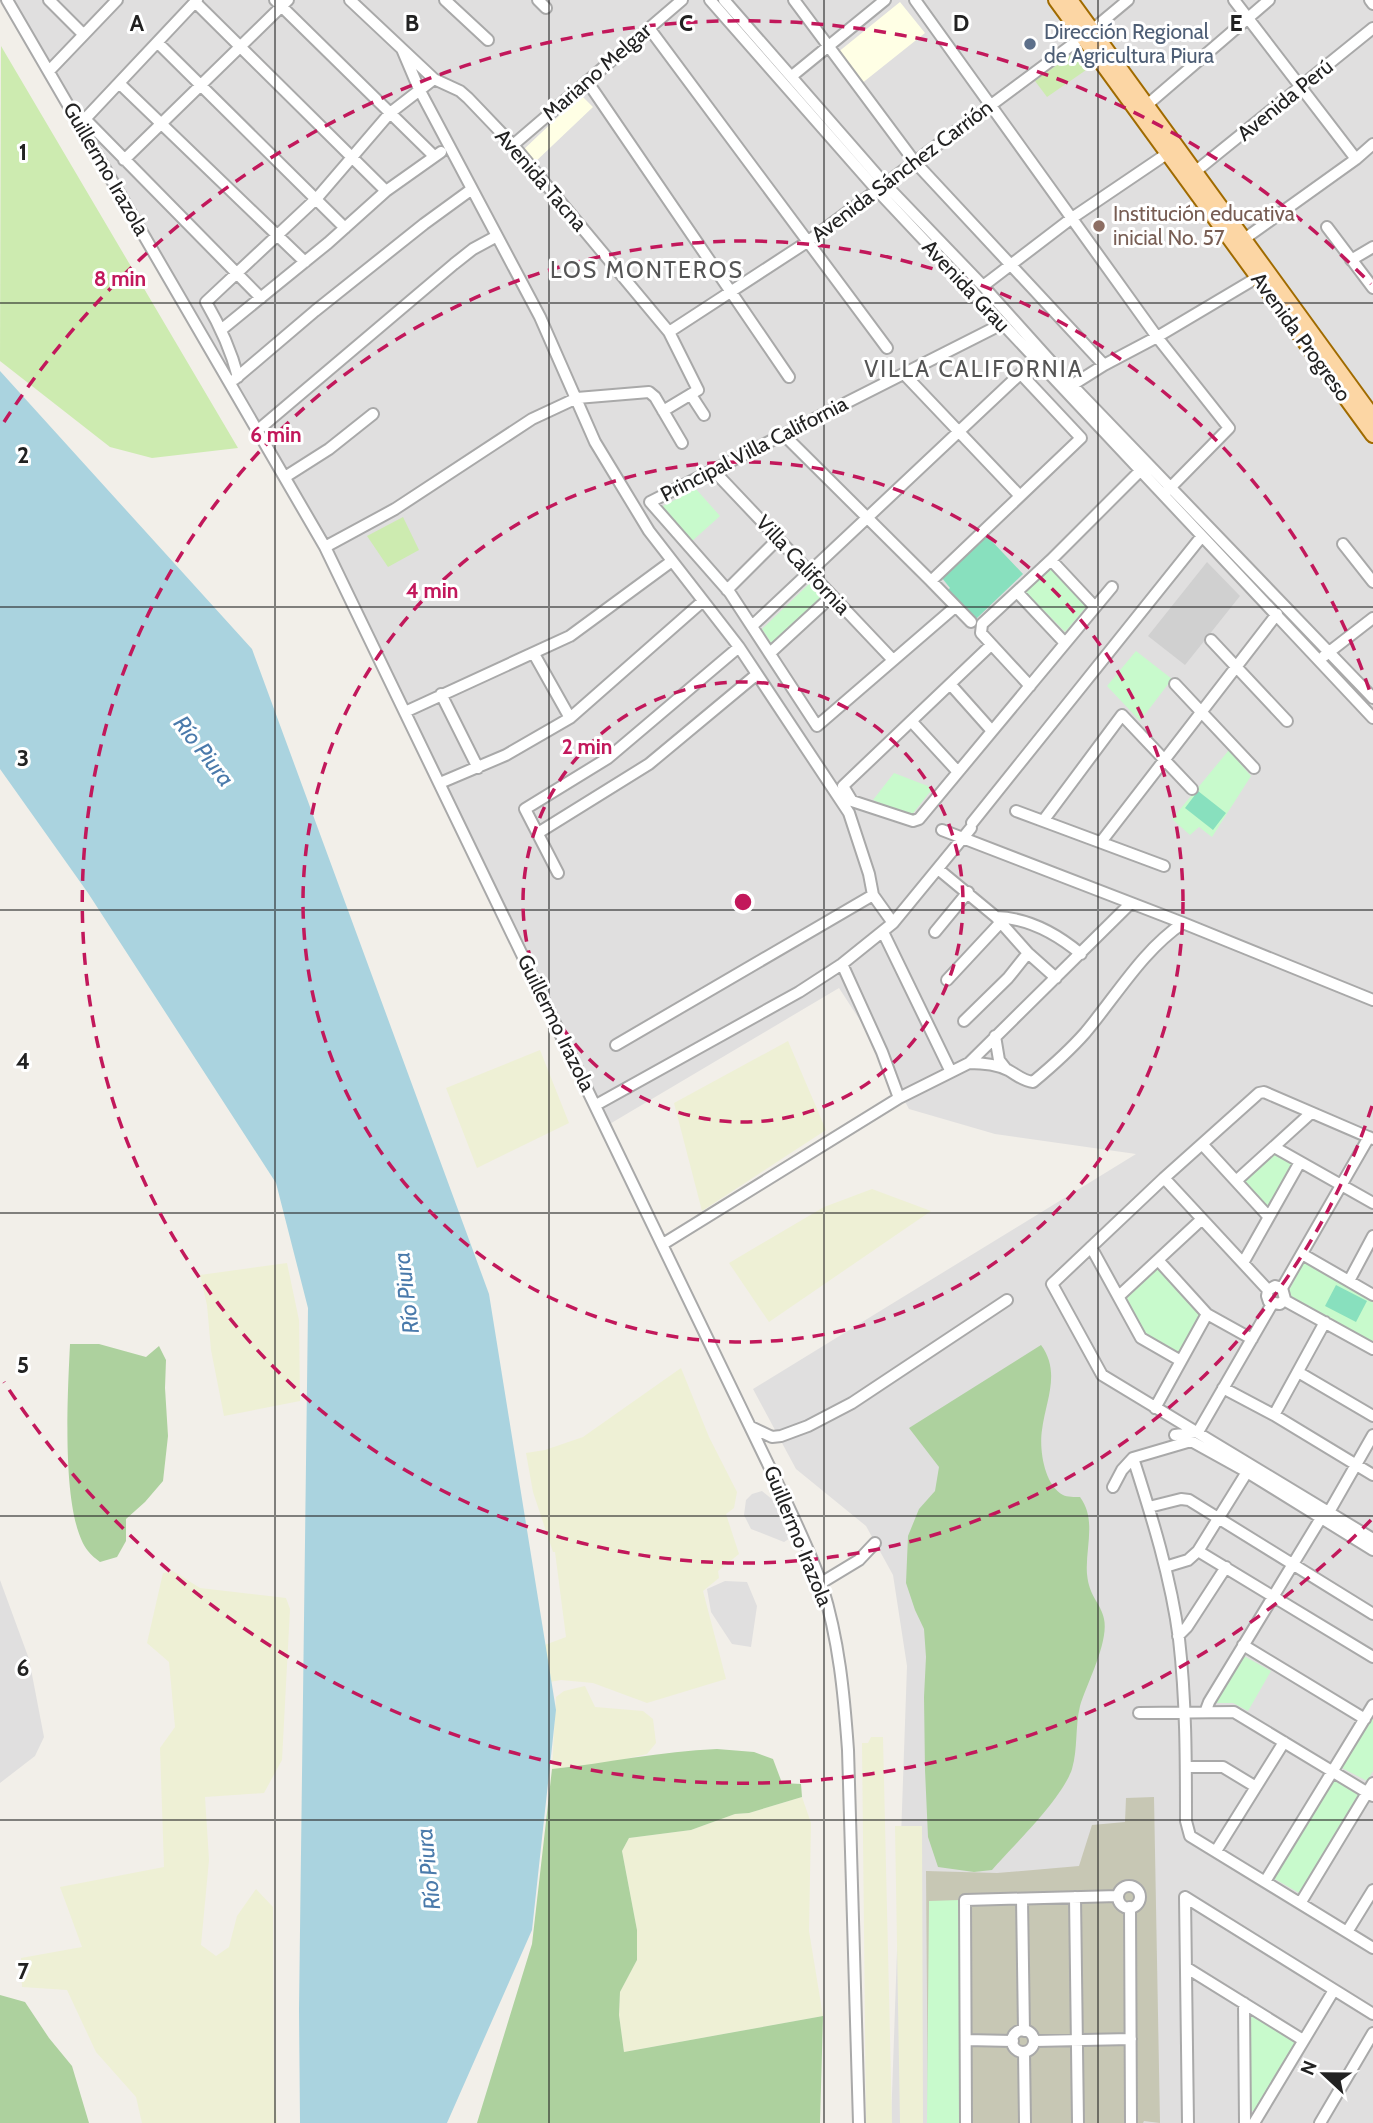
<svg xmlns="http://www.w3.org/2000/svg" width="1373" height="2123" font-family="Cabin,sans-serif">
<rect width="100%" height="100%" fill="#f2efe9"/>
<path fill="#e0dfdf" d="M12 0H1373V2123H891L907 1666 893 1575 866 1526 796 1469 753 1389 1136 1154 995 1134 909 1109 865 1028 839 988 608 1125 385 663Z
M762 1491 779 1505 792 1537 784 1542 751 1529 744 1515 746 1500 752 1494Z
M0 1580 29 1659 44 1737 35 1756 0 1783Z
M725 1581 747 1582 757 1606 751 1647 732 1644 711 1612 707 1589Z"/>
<path fill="#ffffe5" d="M900 2 925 33 861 84 837 53Z
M581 95 593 107 533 164 521 152Z"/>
<path fill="#d0d0d0" d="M1207 562 1240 596 1185 665 1148 636Z"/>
<path fill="#c7c7b4" d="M1154 1797 1160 2123 1144 2121 1143 2123H928L926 1871 997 1873 1079 1866 1092 1825 1125 1822 1126 1798Z"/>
<path fill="#eef0d5" d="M788 1041 826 1130 702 1211 674 1103Z
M540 1050 569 1123 477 1168 446 1088Z
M872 1189 931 1211 769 1322 729 1263 824 1207Z
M287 1263 299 1320 300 1401 224 1416 211 1350 207 1305 200 1275Z
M681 1368 709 1437 737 1492 734 1508 726 1514 739 1554 718 1571 719 1578 703 1591 726 1679 647 1703 593 1683 561 1680 539 1684 534 1649 566 1637 555 1552H553L533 1492 526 1453 545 1450 583 1437Z
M173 1571 200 1588 286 1598 290 1609 282 1760 264 1793 205 1797 209 1860 201 1945 216 1956 229 1947 237 1916 256 1889 273 1907 274 2082 277 2123H142L136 2097 96 2052 67 1990 22 1987 21 1958 82 1947 60 1887 164 1867 160 1748 175 1727 169 1662 147 1643 163 1573Z
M585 1686 595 1707 643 1711 653 1719 656 1743 647 1754 608 1763 552 1769 556 1697 564 1691Z
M871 1737H883L892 2123H866L862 1743H868Z
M802 1797 811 1823 809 1931 823 2016 624 2052 619 2015 620 1992 637 1960V1930L622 1851 629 1838 691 1830 735 1814 749 1813Z
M895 1826H922L923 2123H900Z"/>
<path fill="#cdebb0" d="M1 46 238 448 152 458 110 447 0 361Z
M1076 51 1089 68 1047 97 1035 81Z
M403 517 419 550 388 567 367 536Z"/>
<path fill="#add19e" d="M70 1344H99L146 1357 159 1346 166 1360 165 1388 168 1436 163 1481 145 1502 126 1519V1541L117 1557 100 1562C96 1559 91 1555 88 1551 60 1516 68 1390 70 1344Z
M1041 1345C1061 1372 1046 1400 1042 1430 1039 1449 1044 1485 1063 1495 1067 1497 1075 1497 1080 1497 1097 1520 1085 1548 1087 1574 1089 1597 1101 1603 1104 1619 1109 1642 1087 1683 1080 1706 1075 1726 1078 1749 1072 1769 1062 1799 1014 1845 992 1870L974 1872 938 1867 928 1837 925 1770 924 1697 926 1657 924 1629 915 1610 906 1583 908 1536 919 1509 935 1491 939 1467 909 1428Z
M717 1749 754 1752 773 1759 782 1783 801 1784 802 1797 749 1813 735 1814 691 1830 629 1838 622 1851 637 1930V1960L620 1992 619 2015 624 2052 823 2016 820 2123H477L532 1944 552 1769C608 1763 661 1751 717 1749Z
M0 1995 25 2002 49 2038 72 2066 89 2123H0Z"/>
<path fill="#c8facc" d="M696 489 720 516 691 542 661 507Z
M1050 569 1087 606 1065 632 1025 591Z
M810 583 824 597 772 644 762 629Z
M1136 651 1172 679 1140 721 1107 686Z
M1229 750 1251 776 1212 837 1199 827 1190 835 1172 819Z
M894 773 933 788 911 816 873 800Z
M1274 1150 1295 1161 1268 1210 1241 1181Z
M1305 1260 1373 1299V1342L1287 1294Z
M1158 1265 1203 1312 1180 1356 1144 1333 1124 1298Z
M1242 1655 1271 1671 1248 1711 1233 1703H1215L1214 1699Z
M1373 1713V1771L1367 1781 1340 1767Z
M1334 1778 1359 1796 1301 1894 1273 1878Z
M960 1900 961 2123H927L929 1901Z
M1247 2009 1298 2042 1256 2111H1249Z"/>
<path fill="#88e0be" d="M986 535 1023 574 976 619 948 590 950 588 942 578Z
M1198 791 1226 813 1213 830 1185 808Z
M1336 1285 1367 1301 1356 1322 1325 1306Z"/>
<path fill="#aad3df" d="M0 371 252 649 489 1294 556 1710 532 1930 447 2123H300L299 2009 308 1308 276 1183 88 893 0 769Z"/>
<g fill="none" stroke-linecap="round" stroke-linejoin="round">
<g stroke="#a9a9a9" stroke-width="14">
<path id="minor" d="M7 0 325 547 784 1497C797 1526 812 1556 822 1586 839 1640 844 1694 848 1750L859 2123
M49 0 83 34
M275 0 434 156
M350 0 434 79 460 91 468 98 513 145 669 332 698 390 663 411
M445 0 488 40
M538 0 546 8
M710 0 876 189 1373 718
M724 0 884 183 983 286 1072 385 1373 698
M794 0 914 161 1104 365
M915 0 1157 337 1229 428 1167 491
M1234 0 1356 159
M1370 0 1373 4
M195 2 386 191
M649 28 887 348
M158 43 345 228
M402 49 419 89 540 317 595 442 649 531 739 647 849 813 869 874 873 895
M49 71 117 0
M792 76 885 0
M587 81 789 377
M120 84 305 262
M1147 105 1269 0
M74 113 85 119 261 298
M85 119 197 0
M513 145 682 0
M124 160 288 0
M1196 171 1373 28
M1327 227 1373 288
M1240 242 1356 159 1373 144
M1351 260 1373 247
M983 286 1072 218 1168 153
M221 330 328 243 386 191 441 152
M669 332 807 242 1092 30 1128 0
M904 374 1020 496
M238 377C231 350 220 326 206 302L317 198 390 113 434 79
M235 379 315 311 424 224 472 189
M1066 389 1104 365 1157 337 1258 277
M691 395 704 415
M258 430 454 264 473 249 497 236
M783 434 931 581
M713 470 893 660
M285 477 329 449 373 414
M1343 544 1373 582
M325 547 395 509 532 419 577 398 649 392 655 397 682 443
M1051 560 1095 607
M727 590 778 539
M1017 592 1065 643
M955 607 817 726 730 593 650 502 1002 324
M971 622 931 581 1081 438 1021 374
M752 626 1035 360
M1211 640 1287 721
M991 645 843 786 852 801 913 821 919 819 1112 587
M770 653 832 596
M534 654 570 718
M1324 656 1373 618
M1175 684 1254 768
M951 685 992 731
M1030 686 981 633 982 624 1051 560 1140 471
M441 694 478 768
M405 712 570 636 672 561
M912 722 958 772
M440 783 506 755 570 718 703 601
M1016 811 1043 821
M972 823 1202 536
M942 830 1183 923 1373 1000
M538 833 649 764 756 675
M1101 842 1277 614
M1164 866 1043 821 1122 715 1192 789
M938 869 996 917 1028 953 1056 978
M558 873 525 809 608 758 739 647
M996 917C1029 918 1056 933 1081 954
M893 923 971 828
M883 932 951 1072
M935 932 968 892
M842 964 882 1052 899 1098
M947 980 1001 922
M964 1021 1008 978 1028 953
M995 1036 999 1060 1006 1069
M969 1063C982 1063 996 1064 1008 1070 1017 1075 1023 1081 1033 1082 1051 1067 1070 1050 1085 1033 1117 995 1142 951 1183 923
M596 1105 799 992 842 964 893 923 873 895 616 1045
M1373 1139 1264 1092 1259 1093 1164 1178 1052 1284 1102 1375 1373 1539
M1202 1144 1268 1216
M1274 1147 1373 1203
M1164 1178 1268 1290
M1236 1181 1311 1113
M663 1244 899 1098 969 1063 1131 903
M1091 1247 1141 1338 1181 1361
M1302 1254 1373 1295
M1158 1260 1207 1314 1252 1339
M1243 1263 1300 1162
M1349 1281 1373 1236
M1282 1288 1275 1286 1268 1290 1267 1296 1269 1302 1280 1304 1285 1299 1282 1288 1369 1137
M1119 1296 1202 1219
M1284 1300 1373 1349
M1298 1372 1373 1416
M1223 1388 1274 1415 1373 1475
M1155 1408 1207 1314
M1274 1415 1325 1322
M751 1427 772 1437 781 1436 808 1426 852 1403 1007 1300
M1175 1435 1198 1432 1272 1304
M1133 1458C1152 1517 1171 1578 1179 1639 1186 1700 1186 1760 1186 1821L1190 1836 1373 1948
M1113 1487 1122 1470 1133 1458 1191 1441 1247 1472 1373 1550
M1149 1507 1181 1499 1189 1500 1373 1614
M1329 1512 1373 1435
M1198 1551 1247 1472
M1165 1567 1188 1560 1198 1551 1373 1657
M821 1583 859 1560 875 1543
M1178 1636 1187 1627 1226 1567
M1243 1645 1365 1719
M1206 1710 1209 1702 1321 1518
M1139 1713 1234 1712 1373 1796
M1186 1767H1223L1256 1787
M1216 1851 1284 1742
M1266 1880 1373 1705
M1118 1897a11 11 0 1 1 22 0a11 11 0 1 1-22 0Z
M1075 1897 1078 2123
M1185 1897 1188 2123
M1185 1897 1373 2014
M1022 1899 1024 2031
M1301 1902 1373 1783
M1130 1907 1131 2123
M1347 1932 1373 1890
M1187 1968 1303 2040
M1244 2003 1245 2123
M1012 2041a11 11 0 1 1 22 0a11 11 0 1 1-22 0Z
M966 2040 1013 2041
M1034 2041 1131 2039
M1024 2052 1025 2123
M966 2123 965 1900 1118 1896
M1254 2123 1334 1990
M1320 2123 1373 2033"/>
</g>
<g stroke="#a06b00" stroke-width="18">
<path id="major" d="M1056 0 1373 435
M1070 0 1373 417"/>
</g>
<use href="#minor" stroke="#fff" stroke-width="10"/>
<use href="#major" stroke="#fcd6a4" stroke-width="14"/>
</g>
<path fill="none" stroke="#222" stroke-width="2" stroke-opacity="0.55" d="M275 0V2123M549 0V2123M824 0V2123M1098 0V2123M0 303H1373M0 607H1373M0 910H1373M0 1213H1373M0 1516H1373M0 1820H1373"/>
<g fill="none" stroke="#c2185b" stroke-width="3.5" stroke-dasharray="12 9">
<circle cx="743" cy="902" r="220"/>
<circle cx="743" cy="902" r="440"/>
<path d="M1372 1106A661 661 0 1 1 1372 698"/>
<path d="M1371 1520A881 881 0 0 1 4 1382M4 422A881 881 0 0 1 1371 284"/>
</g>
<circle fill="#5c6f8a" stroke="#fff" stroke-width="2.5" cx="1030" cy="44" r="7"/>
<circle fill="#8d6e63" stroke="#fff" stroke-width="2.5" cx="1099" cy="226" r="7"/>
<g text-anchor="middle" stroke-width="6" stroke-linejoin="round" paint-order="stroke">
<g font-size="21" fill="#4e5e75" stroke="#fff" text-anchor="start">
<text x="1044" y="39">Dirección Regional<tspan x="1044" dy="24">de Agricultura Piura</tspan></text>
</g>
<g font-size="21" fill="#222" stroke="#fff">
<text transform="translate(597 72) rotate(-41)" y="7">Mariano Melgar</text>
<text transform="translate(1285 100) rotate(-39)" y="7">Avenida Perú</text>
<text transform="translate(106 169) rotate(60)" y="7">Guillermo Irazola</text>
<text transform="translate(902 171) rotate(-37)" y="7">Avenida Sánchez Carrión</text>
<text transform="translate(541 180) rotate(49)" y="7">Avenida Tacna</text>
<text transform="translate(966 286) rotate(47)" y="7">Avenida Grau</text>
<text transform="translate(1301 337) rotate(54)" y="7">Avenida Progreso</text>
<text transform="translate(754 449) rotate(-27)" y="7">Principal Villa California</text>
<text transform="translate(803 565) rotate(47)" y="7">Villa California</text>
<text transform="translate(556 1023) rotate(64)" y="7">Guillermo Irazola</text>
<text transform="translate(798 1536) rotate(68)" y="7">Guillermo Irazola</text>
</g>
<g font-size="21" fill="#785e54" stroke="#fff" text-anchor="start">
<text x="1113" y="221">Institución educativa<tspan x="1113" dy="24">inicial No. 57</tspan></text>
</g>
<g font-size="23" letter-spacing="2" fill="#555" stroke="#fff">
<text x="647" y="278">LOS MONTEROS</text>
<text x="974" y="377">VILLA CALIFORNIA</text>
</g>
<g font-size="23" font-style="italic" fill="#4a7aab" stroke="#fff">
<text transform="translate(204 751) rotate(52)" y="8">Río Piura</text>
<text transform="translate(406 1293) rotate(-97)" y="8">Río Piura</text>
<text transform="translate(428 1869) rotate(-96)" y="8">Río Piura</text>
</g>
</g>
<g font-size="23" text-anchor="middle" font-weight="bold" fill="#222" stroke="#fff" stroke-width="6" stroke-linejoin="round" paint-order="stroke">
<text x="137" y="31">A</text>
<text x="412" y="31">B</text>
<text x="686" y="31">C</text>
<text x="961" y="31">D</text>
<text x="1236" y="31">E</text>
<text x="23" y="160">1</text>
<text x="23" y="463">2</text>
<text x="23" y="766">3</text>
<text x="23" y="1069">4</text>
<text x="23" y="1373">5</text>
<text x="23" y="1676">6</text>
<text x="23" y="1979">7</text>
</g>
<circle cx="743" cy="902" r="10" fill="#c2185b" stroke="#fff" stroke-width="3.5"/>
<g font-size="21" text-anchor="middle" font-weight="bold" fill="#c2185b" stroke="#fff" stroke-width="6" stroke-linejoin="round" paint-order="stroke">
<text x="120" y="286">8 min</text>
<text x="276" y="442">6 min</text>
<text x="432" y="598">4 min</text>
<text x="587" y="754">2 min</text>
</g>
<g transform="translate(1324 2074) rotate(292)" stroke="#ffffff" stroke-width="5" paint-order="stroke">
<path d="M0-5L12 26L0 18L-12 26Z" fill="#222222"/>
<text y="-10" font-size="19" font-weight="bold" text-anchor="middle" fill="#222222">N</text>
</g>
</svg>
